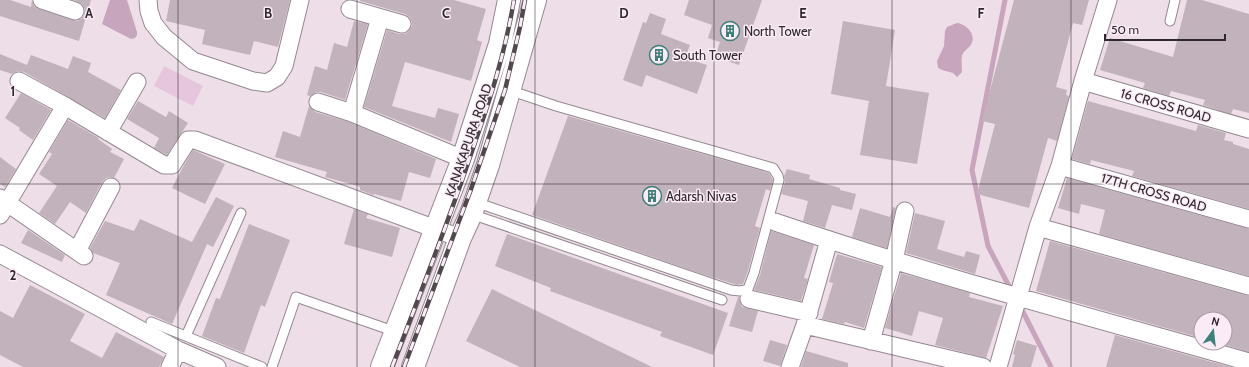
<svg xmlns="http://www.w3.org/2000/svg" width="1249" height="367" font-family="Cabin,sans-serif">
<rect width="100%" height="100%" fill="#eddee8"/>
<path fill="#e6c6dd" d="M164 66 203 86 193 106 154 86Z"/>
<path fill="#c7a5bd" d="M110 0H127L137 32V35L135 38 131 39 102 24Z
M957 23C967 24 978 36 970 46 967 50 963 51 962 56 961 61 962 67 962 72L957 77 953 73 942 70 938 68 937 61 944 46 945 31 947 27Z"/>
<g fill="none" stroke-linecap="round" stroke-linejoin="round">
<path stroke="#c7a5bd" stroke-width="5" d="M1005 0 972 170 988 246 1011 290
M1020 306 1051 367"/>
</g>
<path fill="#c1b2bc" d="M0 0H10L31 7 32 0 34 6 39 9 72 20 77 21 82 18 84 15 85 9 82 4 74 0H91L79 41 0 16Z
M170 0H290L278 47 254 41 250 55 202 44 205 30 166 21Z
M360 0H454L486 9 477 40 482 42 471 81 405 62 392 106 435 118 438 108 459 114 451 142 364 107 387 30 399 34H405L409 31 412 26V22L409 17 405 14 360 1Z
M689 0H762L739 65 715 57 720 42 708 38 712 25 684 15Z
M1014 0H1089L1082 25 1073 23 1056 87 1067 90 1066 95 1069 96 1057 141 1048 138 1029 208 977 194 995 124 982 121Z
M1187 0H1202L1249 14V113L1233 109 1231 114 1203 105 1205 100 1171 91 1169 96 1143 88 1145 83 1100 70 1110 38 1173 57Z
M650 13 666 19 661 34 690 45 685 58 707 65 697 94 646 75 642 87 623 80 643 22 646 23Z
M354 21 368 24 345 100 321 92H316L310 96 307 95 315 66 327 70 334 43 347 47Z
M843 21 895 30 886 86 929 93 917 164 860 155 869 101 831 94Z
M0 54 27 65 31 55 68 69 73 56 91 63 88 72 121 90 105 118 24 72 18 71 12 74 0 70Z
M21 93 51 110 33 140 19 130 20 128 5 118Z
M138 101 166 117 169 111 188 123 167 155 154 148 159 138 127 119Z
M1088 101 1196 131 1198 125 1226 133 1224 140 1233 142V144L1249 149V209L1132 176 1134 171 1091 160 1090 164 1072 159Z
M309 106 315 112 349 122 436 159 430 178 409 172 401 201 374 194 373 195 360 190V187L358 186 325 177 327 172 275 157 283 131 300 137Z
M568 116 769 173 773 180 770 191 766 189 755 226 760 228 748 271 743 284 737 285 699 273 532 215Z
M68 120 99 138 98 139 112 149 110 152 124 159 114 178 110 177 106 178 102 182 86 213 70 202 55 224 39 213 57 186 39 174 52 154 49 152Z
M193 150 225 164 205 204 172 188 184 165Z
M0 157 16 169 5 187 0 184Z
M787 169 810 175 809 179 840 188V190L856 194 852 210 832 205 825 228 803 221 808 201 781 194 785 182 784 176Z
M1067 178 1249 229V276L1099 234 1105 210 1081 204 1079 214 1058 208Z
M216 197 234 206 213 247 207 244 172 324 106 295 120 263 93 253 90 248 105 221 134 231 140 219 192 242Z
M893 207 896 208 887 248 852 237 860 208 890 217Z
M354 209 368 214 366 218 400 228 392 257 344 244Z
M915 213 945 221 937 249 964 257 966 251 980 255 975 274 906 253Z
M249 224 290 240 265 307 261 305 244 353 202 336 216 298 220 299Z
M28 230 65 255 62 262 21 243Z
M771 231 814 245 804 278 808 279 801 301 754 290 760 275Z
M507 234 728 313 713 355 660 336 662 332 550 291 551 288 495 266Z
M1050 241 1249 296V352L1219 343H1225V319H1201V338L1036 291Z
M837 254 882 267 864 328 845 322 844 324 822 319 833 283 829 282Z
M901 273 970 293 969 297 1003 306 986 358 935 345 943 318 919 311 912 336 885 328Z
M30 285 85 314 70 341 102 358 116 332 164 357 159 367H23L0 355V311L13 318Z
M492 289 508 297 652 367H520L466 341Z
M738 297H739L740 302 742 307 758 311 752 332 729 326Z
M1115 335 1187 355 1230 367H1106Z
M770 340 787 345 780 366 763 361Z
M1017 340 1037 346 1031 367H1012L1015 355 1013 354Z
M806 351 848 363V367H801Z"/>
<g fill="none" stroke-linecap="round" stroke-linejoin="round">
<g stroke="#958891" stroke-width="11">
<path id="service" d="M1170 21 1175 0
M475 202 731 290 740 291 748 289 754 273 779 180 778 176 773 168 556 106 509 90
M471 214 722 300
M151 322 262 367
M186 336 241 213
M272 367 296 297 396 332"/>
</g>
<g stroke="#958891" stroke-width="19">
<path id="minor" d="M42 0 75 11
M148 0 149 11 153 23 164 37 193 61 253 81 267 83 277 77 284 66 300 0
M350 9 402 24
M19 81 65 106 164 165H172L188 140H195L460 238
M1083 81 1249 129
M318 102 352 113 463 159
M352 113 380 18
M108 132 137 82
M1060 166 1249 219
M0 198 84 256
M0 215 65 106
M775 222C931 275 1091 317 1249 362
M1038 227 1249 286
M77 251 111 187
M0 254 178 350 217 367
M749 299 809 313
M805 325 983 367
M871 341 894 260 905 211
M170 367 178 350
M790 367 805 325 829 240
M998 367 1038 227 1060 166 1083 81 1108 0"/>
</g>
<g stroke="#958891" stroke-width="24">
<path id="trunk" d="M382 367 463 159 500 44 509 0
M413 367 460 238 471 214 488 165 535 0"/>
</g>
<use href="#service" stroke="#fff" stroke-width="9"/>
<use href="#minor" stroke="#fff" stroke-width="17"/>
<use href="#trunk" stroke="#fff" stroke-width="22"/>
<g stroke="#51494e" stroke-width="4.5">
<path id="rail" d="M392 367C419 297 447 226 471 154 489 103 505 54 514 0
M404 367 470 192 505 90 520 27 525 0"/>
</g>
<use href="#rail" stroke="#faebf6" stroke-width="3" stroke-dasharray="9" stroke-linecap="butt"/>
</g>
<path fill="none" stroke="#2f292d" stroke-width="1" stroke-opacity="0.55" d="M178 0V367M357 0V367M535 0V367M714 0V367M892 0V367M1071 0V367M0 184H1249"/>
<defs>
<g id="building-ring" transform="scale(1)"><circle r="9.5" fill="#faebf6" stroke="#3b817a" stroke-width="1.5"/><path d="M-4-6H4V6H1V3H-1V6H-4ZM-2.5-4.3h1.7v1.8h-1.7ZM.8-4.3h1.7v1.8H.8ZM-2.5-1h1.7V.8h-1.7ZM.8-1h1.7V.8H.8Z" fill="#3b817a"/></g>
</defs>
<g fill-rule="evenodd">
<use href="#building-ring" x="730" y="31"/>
<use href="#building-ring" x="659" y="55"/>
<use href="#building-ring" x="652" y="196"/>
</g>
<g text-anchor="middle" stroke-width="3" stroke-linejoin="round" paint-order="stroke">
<g font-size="13" fill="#2f292d" stroke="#faebf6" text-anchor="start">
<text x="744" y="36">North Tower</text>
<text x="673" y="60">South Tower</text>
<text x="666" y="201">Adarsh Nivas</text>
</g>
<g font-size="13" fill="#2f292d" stroke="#faebf6">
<text transform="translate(1166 105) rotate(16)" y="5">16 CROSS ROAD</text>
<text transform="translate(468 140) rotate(-71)" y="5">KANAKAPURA ROAD</text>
<text transform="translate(1154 192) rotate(16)" y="5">17TH CROSS ROAD</text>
</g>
</g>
<g font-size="13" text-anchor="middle" font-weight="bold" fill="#2f292d" stroke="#faebf6" stroke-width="3" stroke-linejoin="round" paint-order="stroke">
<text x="89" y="18">A</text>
<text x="268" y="18">B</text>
<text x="446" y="18">C</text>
<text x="624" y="18">D</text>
<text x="803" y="18">E</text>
<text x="981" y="18">F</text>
<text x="13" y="96">1</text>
<text x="13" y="280">2</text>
</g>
<g transform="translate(1213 331) rotate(15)"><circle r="19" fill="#faebf6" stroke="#a99da6"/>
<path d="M0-3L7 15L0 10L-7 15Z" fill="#3b817a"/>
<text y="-6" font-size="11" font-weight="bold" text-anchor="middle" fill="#2f292d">N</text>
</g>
<path d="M1105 34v6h120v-6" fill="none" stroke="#2f292d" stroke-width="2"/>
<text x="1111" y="34" font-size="12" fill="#2f292d" stroke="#faebf6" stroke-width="3" paint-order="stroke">50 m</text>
</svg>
